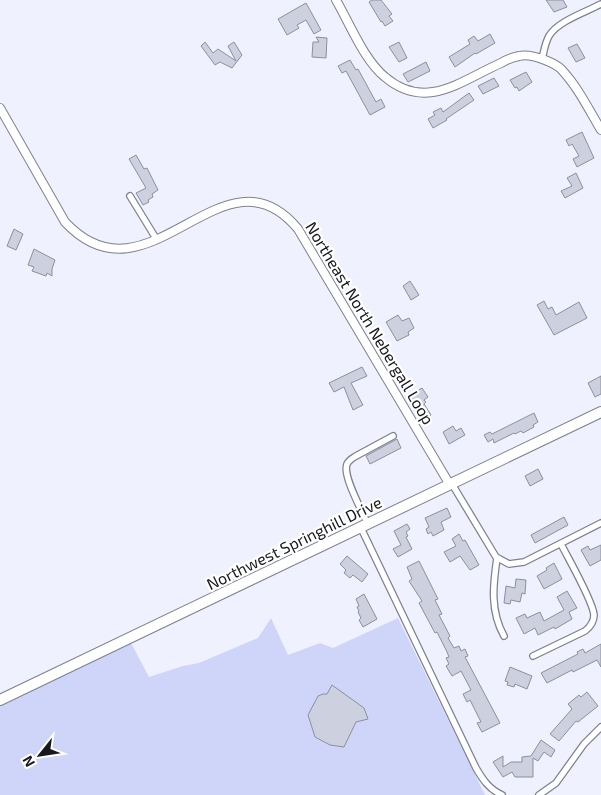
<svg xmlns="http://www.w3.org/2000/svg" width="601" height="795" font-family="'Exo 2',sans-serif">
<rect width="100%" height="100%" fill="#eff2fe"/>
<path fill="#ced5f8" d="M271 618 288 655 320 643 333 648 398 618 485 795H0V704L130 641 149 677 183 666 199 663 258 638Z"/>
<path fill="#ccd0df" stroke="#8c8f9d" d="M372 0H381L392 14 389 16 393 21 385 26 382 21 381 22 369 2Z
M546 0H563L567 7 554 12Z
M306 3 321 30 314 34 306 20 297 25 299 28 287 35 278 19Z
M490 34 495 43 476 54 475 53 455 67 449 57 470 44 468 40 474 36 478 41Z
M316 37 327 38 326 58 312 57 313 42H319Z
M205 42 213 53 218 49 236 61 228 46 234 42 242 55 232 68 220 62 215 65 201 46Z
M399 42 407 58 399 62 389 47Z
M577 44 585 58 576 62 568 48Z
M350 60 356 70 358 69 376 102 381 99 385 107 370 115 346 71 342 73 338 66Z
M426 62 430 71 408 82 403 74Z
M526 72 532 82 519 91 517 87 515 88 510 80Z
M494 78 499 86 483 94 478 86Z
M469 93 474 100 446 119 447 120 433 128 428 119 435 115 433 112 441 108 443 112Z
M582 132 594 158 577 167 573 159 579 156 572 144 569 146 566 140Z
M136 155 144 169 147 168 158 190 152 194 153 197 148 200 149 202 143 205 136 193 146 188 129 159Z
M576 173 583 188 565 198 561 191 572 186 567 178Z
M14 229 23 234 16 250 7 246Z
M34 249 55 260 52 269V276L47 273 46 276 32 271 34 267 28 265Z
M410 281 419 295 411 300 403 286Z
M544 301 548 309 552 307 556 315 579 302 587 318 554 335 537 305Z
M398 315 402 321 409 318 414 328 408 332 409 335 397 341 386 322Z
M362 367 367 376 351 383 363 405 353 410 344 387 334 392 329 383Z
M601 376V394L595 397 588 383Z
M422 388 428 397 424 400 426 402 424 404 431 415 424 419 410 395Z
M534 413 538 422 533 425 534 427 523 433 521 431 515 434 514 433 494 443 493 439 488 442 484 435 490 432 492 434Z
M453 426 456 431 461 428 465 435 449 444 443 432Z
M397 439 401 448 370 464 366 456Z
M538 469 543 479 530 486 525 476Z
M447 508 451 517 441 522 444 530 433 536 431 532 428 534 426 529 429 527 425 518Z
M564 517 568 525 535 543 531 535Z
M407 524 410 529 406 532 408 536 406 537 412 549 398 557 393 549 401 545 394 531Z
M459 534 463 541 465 540 479 565 470 570 460 556 450 562 444 552 456 546 452 539Z
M601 545V560L590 566 581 550 588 546 590 550Z
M347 556 368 574 362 582 353 575 350 578 344 573 346 570 340 564Z
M419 561 438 599 435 600 442 614 439 615 450 636 448 638 454 648 459 646 461 651 465 649 468 656 465 657 500 723 482 732 477 723 481 722 470 700 467 702 463 694 471 690 461 671 452 676 446 666 449 664 446 658 449 657 447 652 437 632 435 633 419 603 422 601 409 581 412 579 407 567Z
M554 563 562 579 544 589 537 576 547 570 546 568Z
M516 579 526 580 525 594 522 593 520 602 511 600 510 604 504 603 506 586 515 588Z
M567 591 577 608 569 612 572 619 555 629 554 627 538 635 535 628 524 634 516 618 525 614 527 618 540 612 544 621 564 610 557 597Z
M364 594 377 619 363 627 359 620 361 618 358 612 359 611 357 607 359 606 356 599Z
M601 644V667L597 660 573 672 572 670 547 683 541 673 578 654 577 652 583 649 585 653Z
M510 667 532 676 527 689 515 684 514 687 507 685 508 682 505 681Z
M332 685 364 708 368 719 356 722 344 747 330 745 315 737 308 715 318 696 323 694H327Z
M587 692 598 706 578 722 576 721 559 741 550 734 572 709 568 704 579 695 581 697Z
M541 740 555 750 551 757 544 752 538 761 533 758V777H515L512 772 503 777 493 762 503 756V767L511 762H522V757L531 756Z"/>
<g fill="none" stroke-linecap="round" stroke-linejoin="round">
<g stroke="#7e818f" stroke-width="8">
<path id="minor" d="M542 59C544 51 545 43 549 36 558 21 586 12 601 4
M130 196 157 240
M452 484 496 557 509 564 524 562 601 523
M368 525C363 512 342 476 347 464 349 460 353 458 356 456L393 436
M361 528 476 768C483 780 489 789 502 795
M497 558C493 585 490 611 504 636
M533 656 585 631C590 627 594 622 594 615 593 601 568 558 561 544
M539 795 556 783 584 744 601 727"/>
</g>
<g stroke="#7e818f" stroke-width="10">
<path id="tertiary" d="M336 0C350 24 364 60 385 77 426 112 462 80 501 63 506 60 513 57 519 56 527 54 537 57 545 60 550 62 557 65 561 69 578 87 589 110 601 130
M0 108 65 222C149 312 223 138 298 229L450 485"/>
</g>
<g stroke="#7e818f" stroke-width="12">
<path id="primary" d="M0 700 601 412"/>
</g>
<use href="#minor" stroke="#fff" stroke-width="5.5"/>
<use href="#tertiary" stroke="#fff" stroke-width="8"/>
<use href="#primary" stroke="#fff" stroke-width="10"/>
</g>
<g text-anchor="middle" stroke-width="4.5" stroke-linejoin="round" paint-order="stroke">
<g font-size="16" fill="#17181d" stroke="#fff">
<text transform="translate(370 323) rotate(59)" y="6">Northeast North Nebergall Loop</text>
<text transform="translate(294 543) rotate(-26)" y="6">Northwest Springhill Drive</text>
</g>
</g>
<g transform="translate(40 755) rotate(240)" stroke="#ffffff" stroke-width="4" paint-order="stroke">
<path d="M0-4L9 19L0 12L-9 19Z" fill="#17181d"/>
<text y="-8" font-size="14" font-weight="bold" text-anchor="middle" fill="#17181d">N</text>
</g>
</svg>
